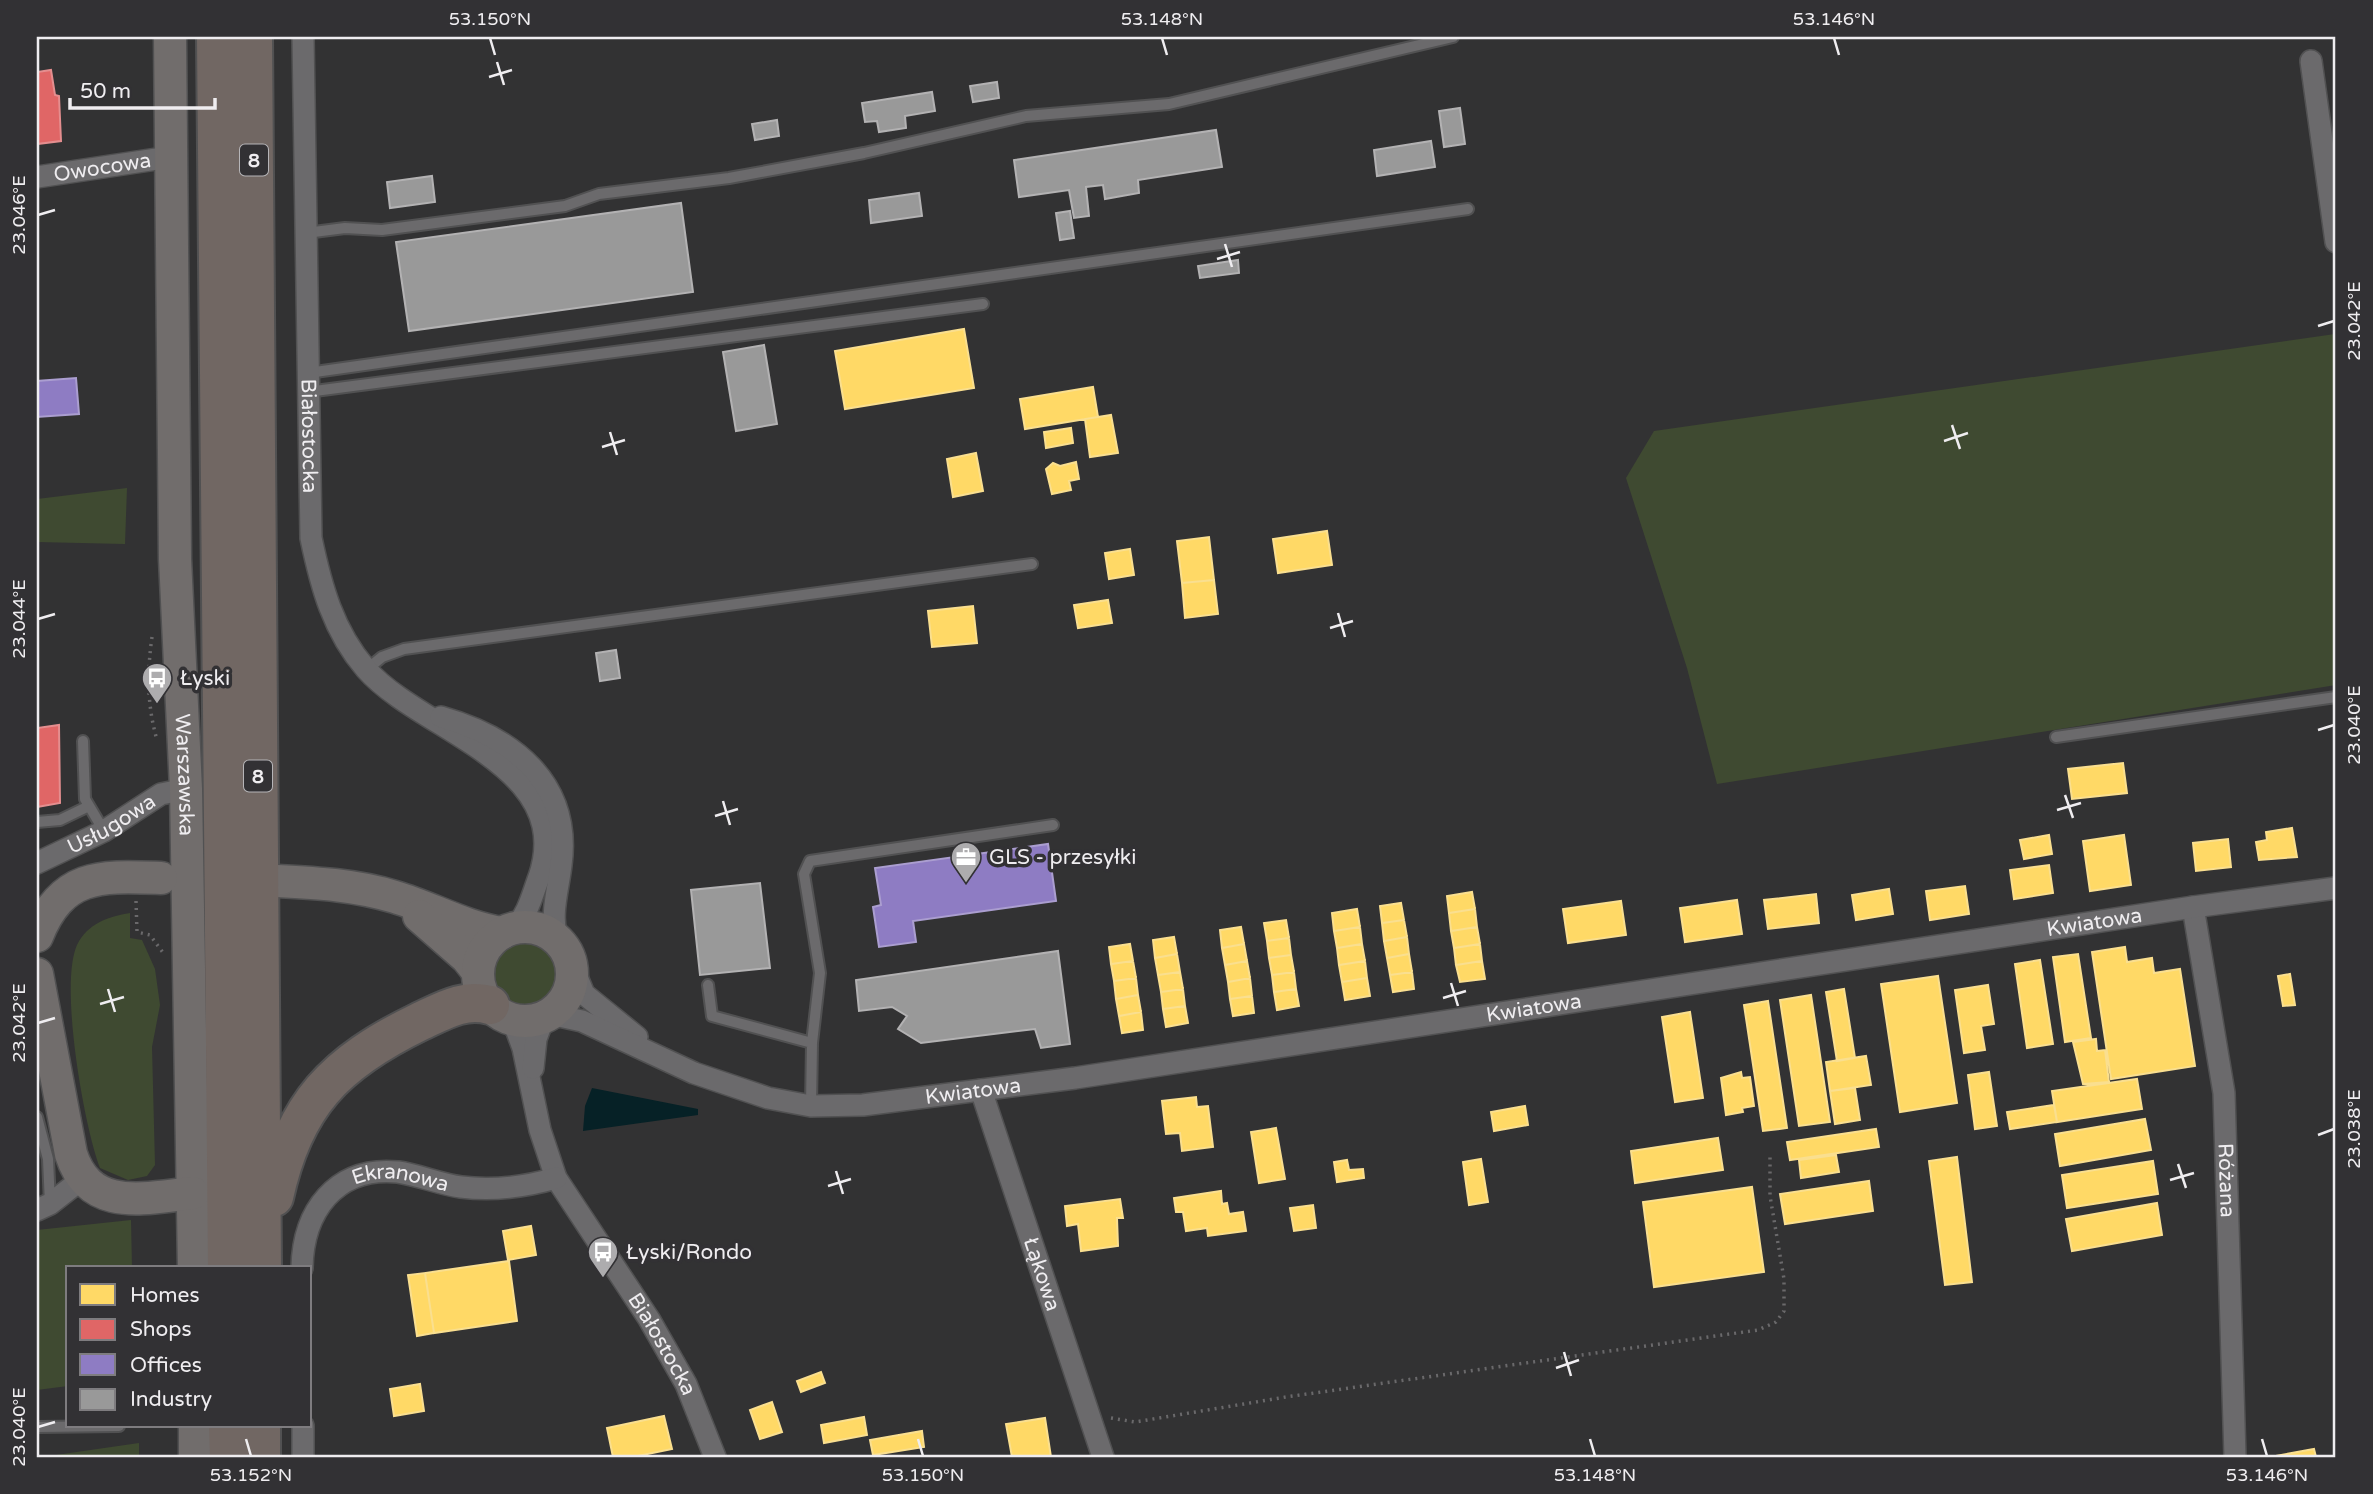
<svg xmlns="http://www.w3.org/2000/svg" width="2373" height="1494" font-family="'Varela Round',sans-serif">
<rect width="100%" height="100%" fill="#323233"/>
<path fill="#3f4a31" d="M2335 334 2336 685 1717 784 1687 668 1626 478 1654 431Z
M127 488 125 544 37 542V499Z
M130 913V938L142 940 155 969 160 1005 152 1047 155 1165 147 1176 128 1180 100 1168C84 1126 59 985 77 945 88 923 108 917 130 913Z
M492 974a33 33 0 1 1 66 0a33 33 0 1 1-66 0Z
M131 1220 132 1268H68V1386L37 1390V1230Z
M139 1443V1457H42Z"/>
<path fill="#062126" d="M592 1088 698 1109V1115L583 1131 585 1106Z"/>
<path fill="#ffd966" stroke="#fadf8f" stroke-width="2" d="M964 329 974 388 845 409 835 351Z
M1093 387 1098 417 1025 429 1020 399Z
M1111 415 1118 453 1090 457 1085 419Z
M1071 428 1073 443 1046 448 1044 432Z
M976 453 983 491 953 497 947 459Z
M1076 462 1079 479 1069 481 1071 490 1052 494 1046 469 1053 463 1060 466Z
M1327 531 1332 565 1278 573 1273 539Z
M1209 537 1214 580 1182 583 1177 541Z
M1130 549 1134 575 1109 579 1105 553Z
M1214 580 1218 614 1185 618 1182 583Z
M1108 600 1112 623 1078 628 1074 605Z
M973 606 977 643 932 647 928 611Z
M2123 763 2127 793 2072 799 2068 769Z
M2292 828 2297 857 2259 860 2256 842 2267 840 2266 832Z
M2049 835 2052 854 2024 859 2020 840Z
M2124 835 2131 885 2090 891 2083 841Z
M2228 839 2231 867 2196 871 2193 843Z
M2049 865 2053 893 2014 899 2010 870Z
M1965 886 1969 914 1930 920 1926 891Z
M1889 889 1893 914 1856 920 1852 895Z
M1472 892 1475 909 1449 913 1447 896Z
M1816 894 1819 923 1768 929 1764 900Z
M1737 900 1742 934 1685 942 1680 908Z
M1621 901 1626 935 1568 943 1563 909Z
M1401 903 1404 920 1382 923 1380 906Z
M1357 909 1360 927 1334 931 1332 913Z
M1475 909 1477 927 1451 931 1449 913Z
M1286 920 1289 938 1267 941 1264 923Z
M1404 920 1407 937 1384 941 1382 923Z
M1241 927 1244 944 1222 948 1220 930Z
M1360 927 1362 944 1337 948 1334 931Z
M1477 927 1480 944 1454 948 1451 931Z
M1174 937 1177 954 1155 958 1153 940Z
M1407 937 1409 954 1387 958 1384 941Z
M1289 938 1291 955 1269 958 1267 941Z
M1130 944 1133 961 1111 964 1109 947Z
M1244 944 1247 961 1225 965 1222 948Z
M1362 944 1365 961 1339 965 1337 948Z
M1480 944 1482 961 1456 965 1454 948Z
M2125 947 2127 962 2152 958 2154 973 2180 969 2195 1066 2111 1079 2092 952Z
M1177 954 1180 972 1158 975 1155 958Z
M1409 954 1412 972 1390 975 1387 958Z
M2078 954 2091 1038 2065 1042 2053 957Z
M1291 955 1294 972 1272 975 1269 958Z
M2040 960 2053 1044 2027 1048 2015 964Z
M1133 961 1136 978 1114 981 1111 964Z
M1247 961 1250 978 1228 982 1225 965Z
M1365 961 1367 978 1342 982 1339 965Z
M1482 961 1485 979 1460 982 1456 965Z
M1180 972 1183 989 1161 992 1158 975Z
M1294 972 1296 989 1274 992 1272 975Z
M1412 972 1414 989 1393 992 1390 975Z
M2290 974 2295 1005 2283 1006 2278 976Z
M1938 976 1957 1103 1900 1112 1881 984Z
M1136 978 1138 995 1116 999 1114 981Z
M1250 978 1252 996 1230 999 1228 982Z
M1367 978 1370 996 1345 1000 1342 982Z
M1988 985 1994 1024 1981 1026 1985 1050 1964 1053 1955 990Z
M1183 989 1185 1006 1163 1009 1161 992Z
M1296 989 1299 1006 1277 1010 1274 992Z
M1844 989 1855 1058 1837 1061 1826 992Z
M1138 995 1141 1012 1119 1016 1116 999Z
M1811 995 1830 1122 1799 1126 1780 1000Z
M1252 996 1254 1013 1233 1016 1230 999Z
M1768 1001 1787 1128 1763 1131 1744 1005Z
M1185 1006 1188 1023 1166 1027 1163 1009Z
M1141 1012 1143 1030 1122 1033 1119 1016Z
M1690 1012 1703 1098 1675 1102 1662 1017Z
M2096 1039 2097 1051 2105 1050 2109 1082 2083 1084 2073 1042Z
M1866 1056 1871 1085 1830 1091 1826 1062Z
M1741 1072 1742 1078 1750 1077 1754 1106 1742 1108 1743 1112 1726 1115 1721 1078Z
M1989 1072 1997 1126 1975 1129 1968 1075Z
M2137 1079 2142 1109 2057 1122 2052 1091Z
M1855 1088 1860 1120 1835 1124 1830 1091Z
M1196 1097 1197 1107 1208 1106 1213 1147 1182 1151 1180 1133 1166 1134 1162 1101Z
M2054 1105 2057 1122 2010 1129 2007 1112Z
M1525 1106 1528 1125 1494 1131 1491 1112Z
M2145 1119 2151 1150 2060 1166 2055 1134Z
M1276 1128 1285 1179 1259 1183 1251 1132Z
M1876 1129 1879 1147 1790 1160 1787 1142Z
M1718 1138 1723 1170 1635 1183 1631 1151Z
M1836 1155 1839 1172 1801 1178 1799 1160Z
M1957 1157 1972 1282 1945 1285 1929 1161Z
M1481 1159 1488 1202 1469 1205 1463 1162Z
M1347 1160 1349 1170 1363 1169 1364 1178 1337 1182 1334 1162Z
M2153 1161 2158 1194 2067 1208 2062 1175Z
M1869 1181 1873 1211 1785 1224 1780 1194Z
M1752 1187 1764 1272 1654 1287 1643 1202Z
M1221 1191 1222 1204 1227 1203 1229 1214 1243 1212 1246 1231 1208 1236 1207 1228 1186 1231 1183 1212H1176L1174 1198Z
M1120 1199 1123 1218H1117L1118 1246 1081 1251 1078 1224 1067 1226 1065 1206Z
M2157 1203 2162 1235 2072 1251 2066 1219Z
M1313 1205 1316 1228 1294 1231 1290 1208Z
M531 1226 536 1255 508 1260 503 1231Z
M509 1261 517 1321 434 1333 425 1273Z
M425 1273 434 1333 417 1336 408 1275Z
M821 1372 825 1383 801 1392 797 1381Z
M420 1384 424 1411 394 1416 390 1389Z
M772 1402 782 1432 760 1439 750 1410Z
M664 1416 672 1449 633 1457H613L607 1428Z
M864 1417 867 1435 824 1443 821 1425Z
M1045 1418 1051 1457H1012L1006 1424Z
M922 1431 924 1447 873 1455 870 1440Z
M2314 1449 2316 1457H2275V1456Z"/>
<path fill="#e06666" stroke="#e48e8f" stroke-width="2" d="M51 70 55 95 59 96 61 141 37 144V72Z
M59 725 60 803 37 807V728Z"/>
<path fill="#8e7cc3" stroke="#ab9ed0" stroke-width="2" d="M76 378 79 414 37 417V381Z
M1048 844 1056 901 913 921 916 942 879 947 873 907 881 905 875 868Z"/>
<path fill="#999" stroke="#b3b2b3" stroke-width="2" d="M997 82 999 98 973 102 970 86Z
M932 92 935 111 905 116 906 128 879 132 877 121 865 122 862 103Z
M1460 108 1465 144 1444 147 1439 111Z
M777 120 779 136 755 140 752 124Z
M1216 130 1222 167 1138 180 1139 193 1105 199 1103 185 1086 187 1089 216 1074 218 1069 190 1019 197 1014 160Z
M1431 141 1435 167 1377 176 1374 150Z
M432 176 435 202 390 208 387 182Z
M919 193 922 216 871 223 869 200Z
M681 203 693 292 409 331 396 242Z
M1070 211 1074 238 1060 240 1056 213Z
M1238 260 1239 273 1200 278 1198 266Z
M764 345 777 424 736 431 723 352Z
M616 650 620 678 600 681 596 653Z
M760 883 770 968 700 975 691 890Z
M1058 951 1070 1044 1041 1048 1035 1029 921 1043 898 1029 907 1016 892 1007 859 1011 856 980Z"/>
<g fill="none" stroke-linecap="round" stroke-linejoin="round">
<g stroke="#515152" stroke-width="14">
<path id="lane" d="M306 233 345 228 382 230 565 206 599 194 729 178 864 153 1026 116 1169 104 1453 37
M308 373 1468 209
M307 392 983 304
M366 670 382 657 404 649 1032 564
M2056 737 2336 697
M83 741 85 799 104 831
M37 822 60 820 89 806
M708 985 712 1016 812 1043
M811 1106 812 1043 820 973 804 874 810 861 1053 825
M37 1117 48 1159 50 1204
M37 1427 119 1426"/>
</g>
<g stroke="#515152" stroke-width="24">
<g id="street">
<path id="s1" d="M303 37 311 538C321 586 333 631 366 669 421 732 577 765 539 877 532 896 528 914 514 929"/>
<path d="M2311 61 2336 242"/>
<path id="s2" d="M37 177 170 157"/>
<path d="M441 717C512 737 572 782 561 865 558 891 550 914 557 939"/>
<path id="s3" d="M37 863 104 831 161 794 186 789"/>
<path id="s4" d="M2193 907 2224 1093 2235 1457"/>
<path d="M570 960 584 994 637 1037"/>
<path id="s5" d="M501 1014 516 1029 523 1048 540 1130 556 1178 649 1319 686 1384 715 1457"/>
<path id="s6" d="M550 1014 582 1021 694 1073 768 1098 811 1106 863 1105 1075 1078 2193 907 2336 888"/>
<path d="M533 1068 536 1039 544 1017"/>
<path id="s7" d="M981 1090 1103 1457"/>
<path d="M37 1210 50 1204 82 1179"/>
<path id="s8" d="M302 1268C303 1212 335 1166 398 1172 419 1175 439 1184 461 1187 493 1191 525 1187 556 1178"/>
<path d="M303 1426V1457"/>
</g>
</g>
<g stroke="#515152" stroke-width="35">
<g id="secondary">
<path id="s9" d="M170 37 175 559 186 789 194 1268"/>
<path d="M277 881C317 883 356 885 395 897 432 908 464 927 502 933"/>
<path d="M419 916 467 958 478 972"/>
<circle cx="525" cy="974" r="47"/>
<path d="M37 936C62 873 101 876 161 878"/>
<path d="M37 974 71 1154C90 1213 144 1198 193 1193"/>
<path d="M195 1426V1457"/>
</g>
</g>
<g stroke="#515152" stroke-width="42">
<path id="highway" d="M216 37 227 1268
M253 37 262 1268
M274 1197C294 1104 335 1063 419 1022 443 1011 463 998 490 1005
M228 1426 229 1457
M261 1457V1426"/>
</g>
<path stroke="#6a696b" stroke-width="3.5" stroke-dasharray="2 5" stroke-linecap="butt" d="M152 637C147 673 147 705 157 740
M136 901 137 932 150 935 164 954
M1111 1418 1135 1422 1286 1397 1758 1330 1776 1322 1784 1311V1279L1770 1196V1154"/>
<use href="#lane" stroke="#6b6a6c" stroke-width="10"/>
<use href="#street" stroke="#6b6a6c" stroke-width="21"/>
<use href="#secondary" stroke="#716d6c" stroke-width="32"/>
<use href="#highway" stroke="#716763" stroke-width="38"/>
</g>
<path fill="none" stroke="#efedf0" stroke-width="2.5" d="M490 38 495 55M1162 38 1167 55M1834 38 1839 55M497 62 504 85M489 77 512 70M38 215 55 210M1225 244 1232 267M1217 259 1240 252M2318 326 2334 321M1952 425 1960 449M610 432 617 455M1944 441 1968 433M602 447 625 440M1338 613 1345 637M38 619 55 614M1330 628 1353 621M2318 730 2334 725M2065 795 2073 818M723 801 730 825M2057 810 2081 803M715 816 738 809M1451 983 1458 1006M108 989 115 1012M1443 998 1466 991M100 1004 124 997M38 1023 55 1018M2318 1135 2334 1129M2178 1164 2186 1188M836 1171 843 1194M2170 1180 2194 1173M828 1186 851 1179M1564 1352 1571 1376M1556 1368 1579 1360M38 1427 55 1422M246 1439 251 1456M918 1439 923 1456M1590 1439 1595 1456M2262 1439 2267 1456"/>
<defs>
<g id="bus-pin" transform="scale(1.575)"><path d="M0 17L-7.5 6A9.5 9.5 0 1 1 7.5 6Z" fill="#adacae" stroke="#323134"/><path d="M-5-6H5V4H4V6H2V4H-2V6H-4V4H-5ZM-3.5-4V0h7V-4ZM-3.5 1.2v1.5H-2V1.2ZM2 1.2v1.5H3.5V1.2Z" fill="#fff"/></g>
<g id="office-pin" transform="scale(1.575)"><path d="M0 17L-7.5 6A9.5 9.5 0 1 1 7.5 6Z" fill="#adacae" stroke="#323134"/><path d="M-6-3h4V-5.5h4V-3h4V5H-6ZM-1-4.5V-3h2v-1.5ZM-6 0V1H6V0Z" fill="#fff"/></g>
</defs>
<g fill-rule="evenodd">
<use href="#bus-pin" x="157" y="678"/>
<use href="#office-pin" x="966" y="857"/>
<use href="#bus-pin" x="603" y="1252"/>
</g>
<g text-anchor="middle" stroke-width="7" stroke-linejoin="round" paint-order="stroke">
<g fill="#323134" stroke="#b6b5b8" stroke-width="2">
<rect x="240" y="144.5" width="28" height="31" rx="5"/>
<rect x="244" y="760.5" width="28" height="31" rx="5"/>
</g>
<g font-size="19" font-weight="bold" fill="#efedf0">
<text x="254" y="167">8</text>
<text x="258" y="783">8</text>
</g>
<g font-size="21" fill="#efedf0" stroke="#323134">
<text dy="7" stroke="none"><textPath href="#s2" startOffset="66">Owocowa</textPath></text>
<text dy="7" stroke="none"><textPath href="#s1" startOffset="399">Białostocka</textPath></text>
<text dy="7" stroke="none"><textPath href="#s9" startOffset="738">Warszawska</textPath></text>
<text dy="7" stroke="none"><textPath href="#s3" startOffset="84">Usługowa</textPath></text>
<text dy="7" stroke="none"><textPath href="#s6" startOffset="1575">Kwiatowa</textPath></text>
<text dy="7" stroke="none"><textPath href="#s6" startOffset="1008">Kwiatowa</textPath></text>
<text dy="7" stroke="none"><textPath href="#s6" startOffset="441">Kwiatowa</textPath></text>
<text dy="7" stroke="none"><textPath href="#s4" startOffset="276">Różana</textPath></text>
<text dy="7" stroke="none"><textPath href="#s8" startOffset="158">Ekranowa</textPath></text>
<text dy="7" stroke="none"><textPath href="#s7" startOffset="194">Łąkowa</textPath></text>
<text dy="7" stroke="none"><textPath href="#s5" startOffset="373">Białostocka</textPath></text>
</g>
<g font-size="21" fill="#efedf0" stroke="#323134" text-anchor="start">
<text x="180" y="685">Łyski</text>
<text x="989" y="864">GLS - przesyłki</text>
<text x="626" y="1259">Łyski/Rondo</text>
</g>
</g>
<rect width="2373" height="1494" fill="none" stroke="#323134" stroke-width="77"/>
<rect x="66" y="1266" width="245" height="161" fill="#323134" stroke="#7e7c7f" stroke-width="2"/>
<rect x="80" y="1284" width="35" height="21" fill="#ffd966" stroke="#7e7c7f" stroke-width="2"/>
<text x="130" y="1302" font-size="21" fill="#efedf0">Homes</text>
<rect x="80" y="1319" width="35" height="21" fill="#e06666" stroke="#7e7c7f" stroke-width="2"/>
<text x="130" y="1336" font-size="21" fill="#efedf0">Shops</text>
<rect x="80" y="1354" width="35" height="21" fill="#8e7cc3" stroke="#7e7c7f" stroke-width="2"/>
<text x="130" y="1372" font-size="21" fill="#efedf0">Offices</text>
<rect x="80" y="1389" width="35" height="21" fill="#999999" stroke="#7e7c7f" stroke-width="2"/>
<text x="130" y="1406" font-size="21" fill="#efedf0">Industry</text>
<path d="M70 98v10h145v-10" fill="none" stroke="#efedf0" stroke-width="3.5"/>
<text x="80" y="98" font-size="21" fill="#efedf0" stroke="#323134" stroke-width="5" paint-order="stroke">50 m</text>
<rect x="38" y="38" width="2296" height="1418" fill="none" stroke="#efedf0" stroke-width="2.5"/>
<g font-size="18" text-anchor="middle" fill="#efedf0">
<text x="490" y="25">53.150°N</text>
<text x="1162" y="25">53.148°N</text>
<text x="1834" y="25">53.146°N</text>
<text transform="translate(19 215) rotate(-90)" y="6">23.046°E</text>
<text transform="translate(2354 321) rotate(-90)" y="6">23.042°E</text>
<text transform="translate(19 619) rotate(-90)" y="6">23.044°E</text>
<text transform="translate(2354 725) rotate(-90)" y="6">23.040°E</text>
<text transform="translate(19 1023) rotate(-90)" y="6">23.042°E</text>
<text transform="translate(2354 1129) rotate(-90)" y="6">23.038°E</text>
<text transform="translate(19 1427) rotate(-90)" y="6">23.040°E</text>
<text x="251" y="1481">53.152°N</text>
<text x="923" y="1481">53.150°N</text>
<text x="1595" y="1481">53.148°N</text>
<text x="2267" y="1481">53.146°N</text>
</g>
</svg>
